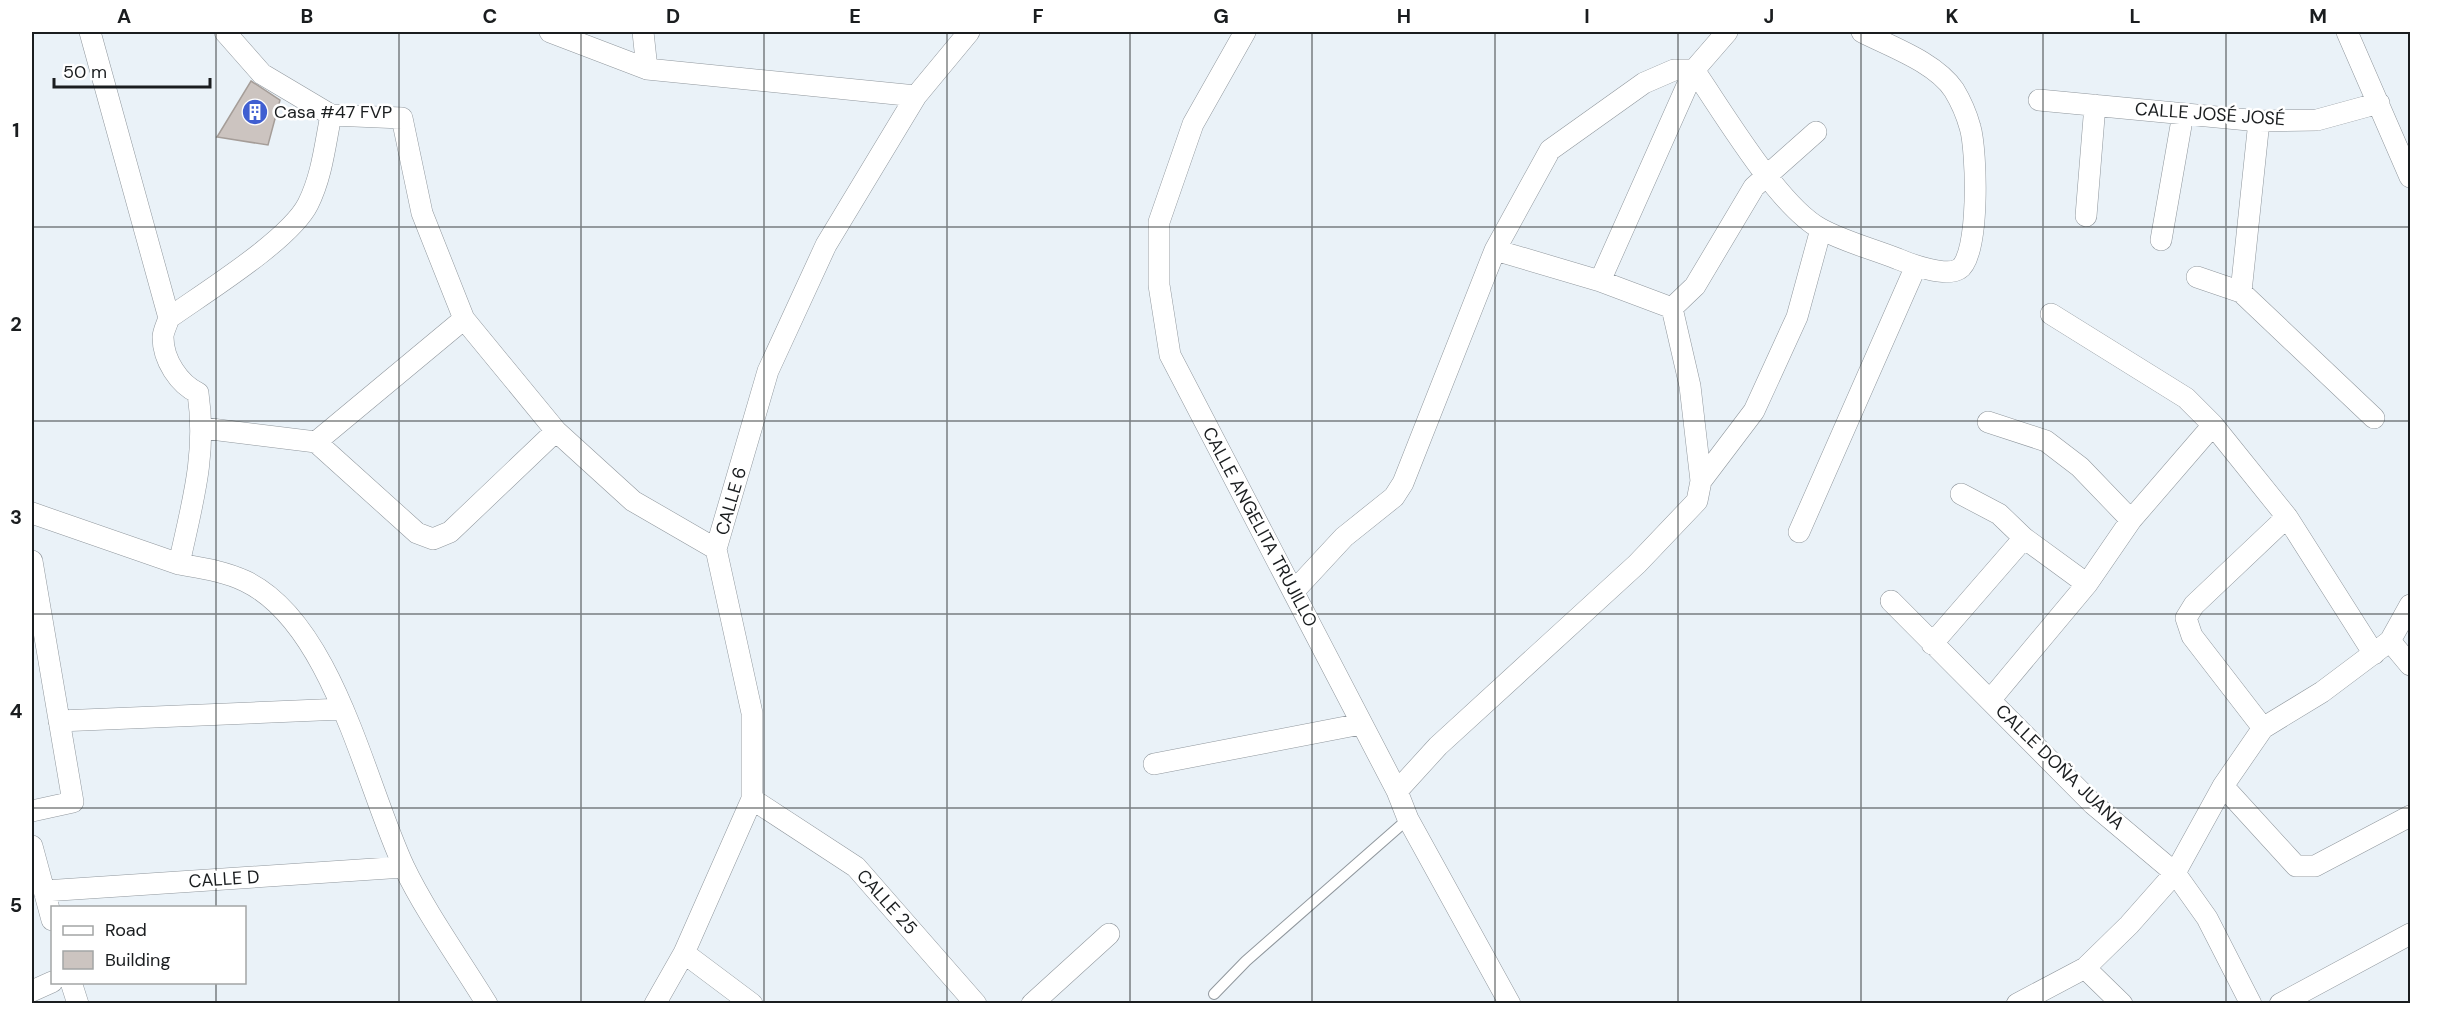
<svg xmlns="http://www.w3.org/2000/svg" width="2442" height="1035" font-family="'DM Sans',sans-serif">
<rect width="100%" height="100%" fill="#eaf2f8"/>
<path fill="#ccc4c0" stroke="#a59d98" stroke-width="1.5" d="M251 81 280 100 268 145 217 137Z"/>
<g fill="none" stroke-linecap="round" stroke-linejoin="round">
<g stroke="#90979d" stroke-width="12">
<path id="lane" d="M1214 994 1246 961 1408 819"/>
</g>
<g stroke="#90979d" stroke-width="22">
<path id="street" d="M90 32 169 318C167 324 163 332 163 337 163 360 179 384 198 393 207 455 192 504 179 564 201 568 224 571 245 581 333 623 365 784 404 867 425 911 460 960 487 1004
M550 32 647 69 916 96
M643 32 647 69
M1245 32 1193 124 1159 222V285L1170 355 1397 791 1408 819 1510 1004
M2347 32 2410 177
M2039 100 2259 121 2317 120 2379 103
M331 115 402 118 422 213 464 319 556 431 633 501 716 549
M2086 216 2095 105
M2161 240 2183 114
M1495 250 1550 150 1644 83 1674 70H1694C1723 112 1779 207 1821 229 1845 242 1873 249 1898 259 1912 265 1946 277 1959 269 1980 257 1977 150 1970 127 1967 116 1960 100 1954 90 1935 62 1891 47 1862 32
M2197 277 2241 292 2374 418
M1600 281 1694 70 1727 32
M2241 292 2259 121
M2051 314 2186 398 2213 425 2287 517 2374 654
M169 318C204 293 290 240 308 204 322 176 325 145 331 115L262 74 225 32
M1988 422 2046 441 2080 467 2131 520
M203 428 316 442 417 533 433 539 450 532 556 431
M316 442 464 319
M1701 481 1754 411 1797 317 1821 229
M1961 494 1999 514 2024 538 2087 584
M32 513 179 564
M1799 532 1916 266
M32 561 73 802 32 811
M1294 591 1344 537 1394 497 1403 483 1495 250 1600 281 1672 308 1695 286 1754 187 1816 132
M1891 601 2093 804 2175 873 2207 918 2251 1004
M2390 641 2410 665
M1932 644 2024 538
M1991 699 2087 584 2131 520 2213 425
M59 721 343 709
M2263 728 2192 636 2186 618 2194 605 2287 517
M1154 764 1361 724
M2223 786 2296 866H2315L2410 816
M1397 791 1438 746 1637 564 1697 501 1701 481 1690 386 1672 308
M752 799 856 867 976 1004
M32 846 52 920
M44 891 404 867
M684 953 752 1004
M2085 968 2122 1004
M71 982 78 1004
M32 991 52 982
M655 1004 684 953 752 799V713L716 549 768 371 826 245 916 96 969 32
M1032 1004 1109 934
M2017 1004 2085 968 2129 925 2175 873 2223 786 2263 728 2322 692 2390 641 2410 605
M2280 1004 2410 934"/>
</g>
<use href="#lane" stroke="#fff" stroke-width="10"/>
<use href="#street" stroke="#fff" stroke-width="21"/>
</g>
<path fill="none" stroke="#1a1d1f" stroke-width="1.5" stroke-opacity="0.55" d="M216 32V908M399 32V1004M581 32V1004M764 32V1004M947 32V1004M1130 32V1004M1312 32V1004M1495 32V1004M1678 32V1004M1861 32V1004M2043 32V1004M2226 32V1004M32 227H2410M32 421H2410M32 614H2410M32 808H2410M216 982V1004"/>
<defs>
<g id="building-disc" transform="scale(1.35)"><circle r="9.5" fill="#405fd1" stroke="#fff"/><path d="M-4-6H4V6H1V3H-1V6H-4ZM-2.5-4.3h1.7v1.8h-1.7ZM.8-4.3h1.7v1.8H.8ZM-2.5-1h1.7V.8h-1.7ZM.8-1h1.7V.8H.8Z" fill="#fff"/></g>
</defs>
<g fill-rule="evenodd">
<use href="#building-disc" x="255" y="112"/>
</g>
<g text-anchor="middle" stroke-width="5" stroke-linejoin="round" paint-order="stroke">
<g font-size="18" fill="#1a1d1f" stroke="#fff" text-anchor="start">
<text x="274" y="118">Casa #47 FVP</text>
</g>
<g font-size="18" fill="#1a1d1f" stroke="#fff">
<text transform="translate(2210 114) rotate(4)" y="6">CALLE JOSÉ JOSÉ</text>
<text transform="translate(731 501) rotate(-74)" y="6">CALLE 6</text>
<text transform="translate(1260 527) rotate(62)" y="6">CALLE ANGELITA TRUJILLO</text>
<text transform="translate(2060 767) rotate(44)" y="6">CALLE DOÑA JUANA</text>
<text transform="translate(224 879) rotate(-4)" y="6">CALLE D</text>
<text transform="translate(887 902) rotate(48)" y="6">CALLE 25</text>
</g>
</g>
<rect width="2442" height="1035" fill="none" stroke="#ffffff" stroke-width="66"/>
<rect x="51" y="906" width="195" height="78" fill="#ffffff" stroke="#a3a5a5" stroke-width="1.5"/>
<rect x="63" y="926" width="30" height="9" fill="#ffffff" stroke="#a3a5a5" stroke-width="1.5"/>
<text x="105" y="936" font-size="18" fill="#1a1d1f">Road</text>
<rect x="63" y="951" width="30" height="18" fill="#ccc4c0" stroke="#a3a5a5" stroke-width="1.5"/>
<text x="105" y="966" font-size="18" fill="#1a1d1f">Building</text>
<path d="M54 78v9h156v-9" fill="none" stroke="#1a1d1f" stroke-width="3"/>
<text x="63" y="78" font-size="18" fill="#1a1d1f" stroke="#ffffff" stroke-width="4.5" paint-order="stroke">50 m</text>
<rect x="33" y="33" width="2376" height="969" fill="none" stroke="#1a1d1f" stroke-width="2"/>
<g font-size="20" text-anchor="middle" font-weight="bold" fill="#1a1d1f">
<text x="124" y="23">A</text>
<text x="307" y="23">B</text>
<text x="490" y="23">C</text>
<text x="673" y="23">D</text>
<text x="855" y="23">E</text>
<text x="1038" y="23">F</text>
<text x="1221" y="23">G</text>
<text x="1404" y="23">H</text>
<text x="1587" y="23">I</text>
<text x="1769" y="23">J</text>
<text x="1952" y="23">K</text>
<text x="2135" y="23">L</text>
<text x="2318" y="23">M</text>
<text x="16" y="137">1</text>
<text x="16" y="331">2</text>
<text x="16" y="524">3</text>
<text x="16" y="718">4</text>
<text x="16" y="912">5</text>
</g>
</svg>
